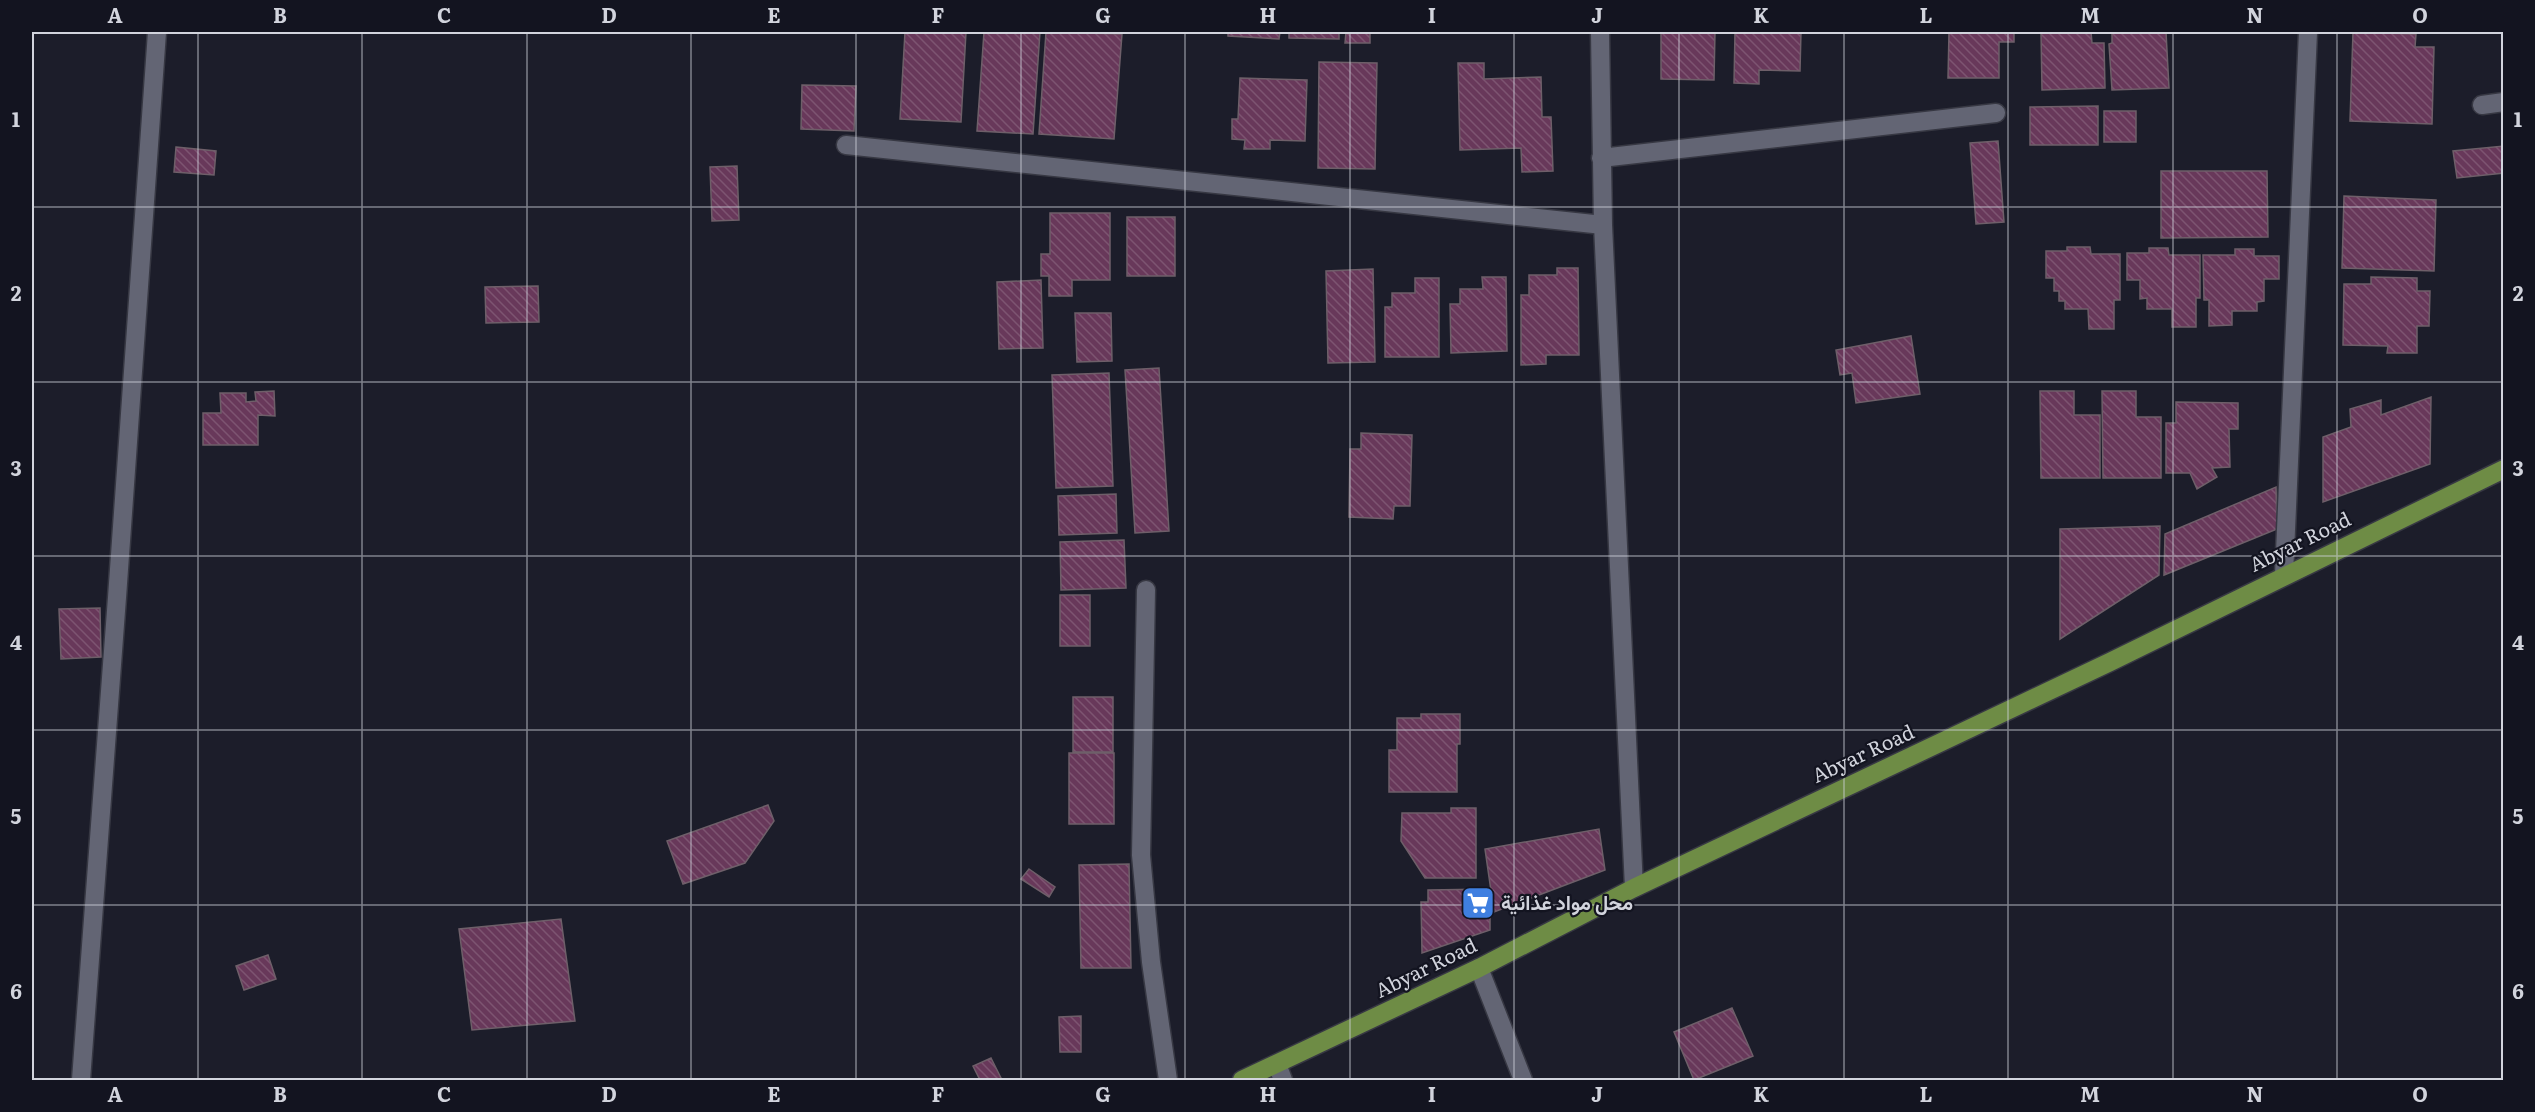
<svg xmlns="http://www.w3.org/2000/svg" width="2535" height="1112" font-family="Literata,Vazirmatn,serif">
<defs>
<pattern id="building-back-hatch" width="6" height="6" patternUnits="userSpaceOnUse" patternTransform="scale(1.5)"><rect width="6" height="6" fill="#68385a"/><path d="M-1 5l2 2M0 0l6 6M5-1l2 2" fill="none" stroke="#7d5471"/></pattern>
</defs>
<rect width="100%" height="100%" fill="#1c1d2a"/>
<path fill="url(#building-back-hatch)" stroke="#6e5f69" stroke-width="1.5" d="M905 32H966L961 122 900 119Z
M984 32H1040L1033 134 977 131Z
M1046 32 1122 34 1114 139 1039 134Z
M1228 32H1280L1279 39 1228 36Z
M1289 32H1339V39L1289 38Z
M1346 32H1370V43H1345Z
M1661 32H1715L1714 80 1661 79Z
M1735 32H1801L1800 71 1759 70V84L1734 83Z
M1949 32H2014V42H1999V78H1948Z
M2041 32H2091L2092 43H2104L2105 88 2042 90Z
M2112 32H2166L2169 88 2112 90 2109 44 2112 43Z
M2353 32 2416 34 2415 47H2434L2432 124 2350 121Z
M1319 62 1377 63 1375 169 1318 168Z
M1458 63H1484V79L1541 77 1542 117H1551L1553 171 1522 172 1521 148 1460 150Z
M1240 78 1307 80 1305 141 1270 140V149H1244L1245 140 1232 139V119H1238Z
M802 85 856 86 854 131 801 129Z
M2098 106V145H2030V107Z
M2104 111H2136V142H2104Z
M1998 141 2004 222 1976 224 1970 143Z
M2504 146V173L2457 178 2453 151Z
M176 147 216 151 214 175 174 172Z
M737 166 739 220 712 221 710 167Z
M2161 171H2267L2268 237 2161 238Z
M2344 196 2436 200 2434 271 2342 268Z
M1050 213H1110V280H1072V296H1049V276H1041V254H1050Z
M1127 217H1175V276H1127Z
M2067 247H2090L2091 254H2120V300H2114V329H2089L2088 309H2065V301H2059V291H2054V278H2046V251H2067Z
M2149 248H2168L2169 255H2200V298H2196V327H2172V309H2147V298L2140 299V280H2127V253H2149Z
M2235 249H2254V256H2279V279H2264V301L2257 302V311H2232V325L2209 326V300H2204L2203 255H2235Z
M1557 268H1578L1579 355H1546V364L1521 365V295H1529V275H1557Z
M1373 269 1375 362 1328 363 1326 271Z
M1482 277H1506L1507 351 1451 353 1450 304H1460V289H1483Z
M2371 277 2417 278V291H2430L2429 326H2417V353H2387L2388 346 2343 345 2344 284H2371Z
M1415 278H1439V357H1385V307H1392V293H1415Z
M1041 280 1043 348 999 349 997 282Z
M538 286 539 322 486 323 485 287Z
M1075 313H1111L1112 361 1077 362Z
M1911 336 1920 394 1856 403 1852 373 1840 375 1836 350Z
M1159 368 1169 531 1135 533 1125 370Z
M1109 373 1113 486 1056 488 1052 375Z
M274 391 275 416 258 415V445H203V413H221L220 393H246V402L256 401 255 392Z
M2040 391H2074V415H2100V478H2041Z
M2102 391H2136V417H2161V478H2103Z
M2431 397 2430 464 2323 502V437L2351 427 2350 409 2381 400V415Z
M2176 402 2238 403V429H2229L2230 467 2212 468 2217 477 2197 489 2190 473H2166V423H2176Z
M1361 433 1412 435 1410 506H1394L1393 519 1349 517 1350 449H1361Z
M2276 487 2277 529 2164 575 2165 534Z
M1116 494 1117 533 1059 535 1058 496Z
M2160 526 2159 575 2060 639V529Z
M1124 540 1126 588 1061 590 1060 542Z
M1060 595H1090V646H1060Z
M100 608 101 657 61 659 59 609Z
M1073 697H1113V752H1073Z
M1421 714H1460V744H1457V792H1389V750H1397V718H1421Z
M1069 753H1114V824H1069Z
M768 805 774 821 745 863 683 884 667 841Z
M1451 808H1476V878H1425L1401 841 1402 813H1451Z
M1599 829 1605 870 1494 912 1485 849Z
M1129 864 1131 968H1081L1079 865Z
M1029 869 1055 887 1049 897 1021 879Z
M1490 889V930L1422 953 1421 902H1428V890Z
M561 919 575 1021 472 1030 459 929Z
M268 955 276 979 244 990 236 966Z
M1732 1008 1753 1056 1694 1080 1674 1032Z
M1081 1016V1052H1060L1059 1017Z
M991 1058 1002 1080H980L973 1066Z"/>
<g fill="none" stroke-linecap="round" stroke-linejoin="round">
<g stroke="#373843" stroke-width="21">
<path id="minor" d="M1600 32 1603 225 1634 888
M2482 105 2504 102
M846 145 1603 225
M1601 158 1996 113
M2284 575 2308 32
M1146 590 1141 855 1151 962 1168 1080
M1479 968 1523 1080
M1277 1064 1283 1080
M81 1080C106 731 135 381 157 32"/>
</g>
<g stroke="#373843" stroke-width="21">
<path id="major" d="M1242 1080 1479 968 1634 888 2110 662 2504 469"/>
</g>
<use href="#minor" stroke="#636574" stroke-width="18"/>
<use href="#major" stroke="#6e8c45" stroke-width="18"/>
</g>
<path fill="none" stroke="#d2d4dd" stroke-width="1.5" stroke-opacity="0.55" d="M198 32V1080M362 32V1080M527 32V1080M691 32V1080M856 32V1080M1021 32V1080M1185 32V1080M1350 32V1080M1514 32V1080M1679 32V1080M1844 32V1080M2008 32V1080M2173 32V1080M2337 32V1080M32 207H2504M32 382H2504M32 556H2504M32 730H2504M32 905H2504"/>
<defs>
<g id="supermarket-square" transform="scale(1.725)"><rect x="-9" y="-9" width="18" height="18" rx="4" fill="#3f7fe0" stroke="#131420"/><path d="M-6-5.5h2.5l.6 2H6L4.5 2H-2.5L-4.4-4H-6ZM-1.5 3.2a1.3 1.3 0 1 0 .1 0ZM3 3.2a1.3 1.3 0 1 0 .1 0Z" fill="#fff"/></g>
</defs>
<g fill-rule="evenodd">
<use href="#supermarket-square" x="1478" y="903"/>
</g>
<g text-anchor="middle" stroke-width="4.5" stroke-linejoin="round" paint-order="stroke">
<g font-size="20" fill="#d2d4dd" stroke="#131420">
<text transform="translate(2300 542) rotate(-26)" y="7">Abyar Road</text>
<text transform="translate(1863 754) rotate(-25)" y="7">Abyar Road</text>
<text transform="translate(1426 968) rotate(-26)" y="7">Abyar Road</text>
</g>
<g font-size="20" font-weight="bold" fill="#d2d4dd" stroke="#131420" text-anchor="start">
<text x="1501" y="910">محل مواد غذائية</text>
</g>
</g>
<rect width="2535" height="1112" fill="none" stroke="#131420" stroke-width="66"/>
<rect x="33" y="33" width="2469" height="1046" fill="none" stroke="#d2d4dd" stroke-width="2"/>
<g font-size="20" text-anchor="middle" font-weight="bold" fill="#d2d4dd">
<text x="115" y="23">A</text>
<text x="280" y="23">B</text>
<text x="444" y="23">C</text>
<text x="609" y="23">D</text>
<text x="774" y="23">E</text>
<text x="938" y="23">F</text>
<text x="1103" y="23">G</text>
<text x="1268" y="23">H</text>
<text x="1432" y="23">I</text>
<text x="1597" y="23">J</text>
<text x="1761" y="23">K</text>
<text x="1926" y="23">L</text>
<text x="2090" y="23">M</text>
<text x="2255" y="23">N</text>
<text x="2420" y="23">O</text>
<text x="16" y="127">1</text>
<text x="2518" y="127">1</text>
<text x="16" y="301">2</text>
<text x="2518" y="301">2</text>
<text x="16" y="476">3</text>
<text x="2518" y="476">3</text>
<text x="16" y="650">4</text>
<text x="2518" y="650">4</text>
<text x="16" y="824">5</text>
<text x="2518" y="824">5</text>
<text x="16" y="999">6</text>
<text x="2518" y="999">6</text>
<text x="115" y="1102">A</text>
<text x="280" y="1102">B</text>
<text x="444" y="1102">C</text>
<text x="609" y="1102">D</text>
<text x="774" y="1102">E</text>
<text x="938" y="1102">F</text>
<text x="1103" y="1102">G</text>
<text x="1268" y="1102">H</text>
<text x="1432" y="1102">I</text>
<text x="1597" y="1102">J</text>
<text x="1761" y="1102">K</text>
<text x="1926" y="1102">L</text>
<text x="2090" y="1102">M</text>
<text x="2255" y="1102">N</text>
<text x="2420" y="1102">O</text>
</g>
</svg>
